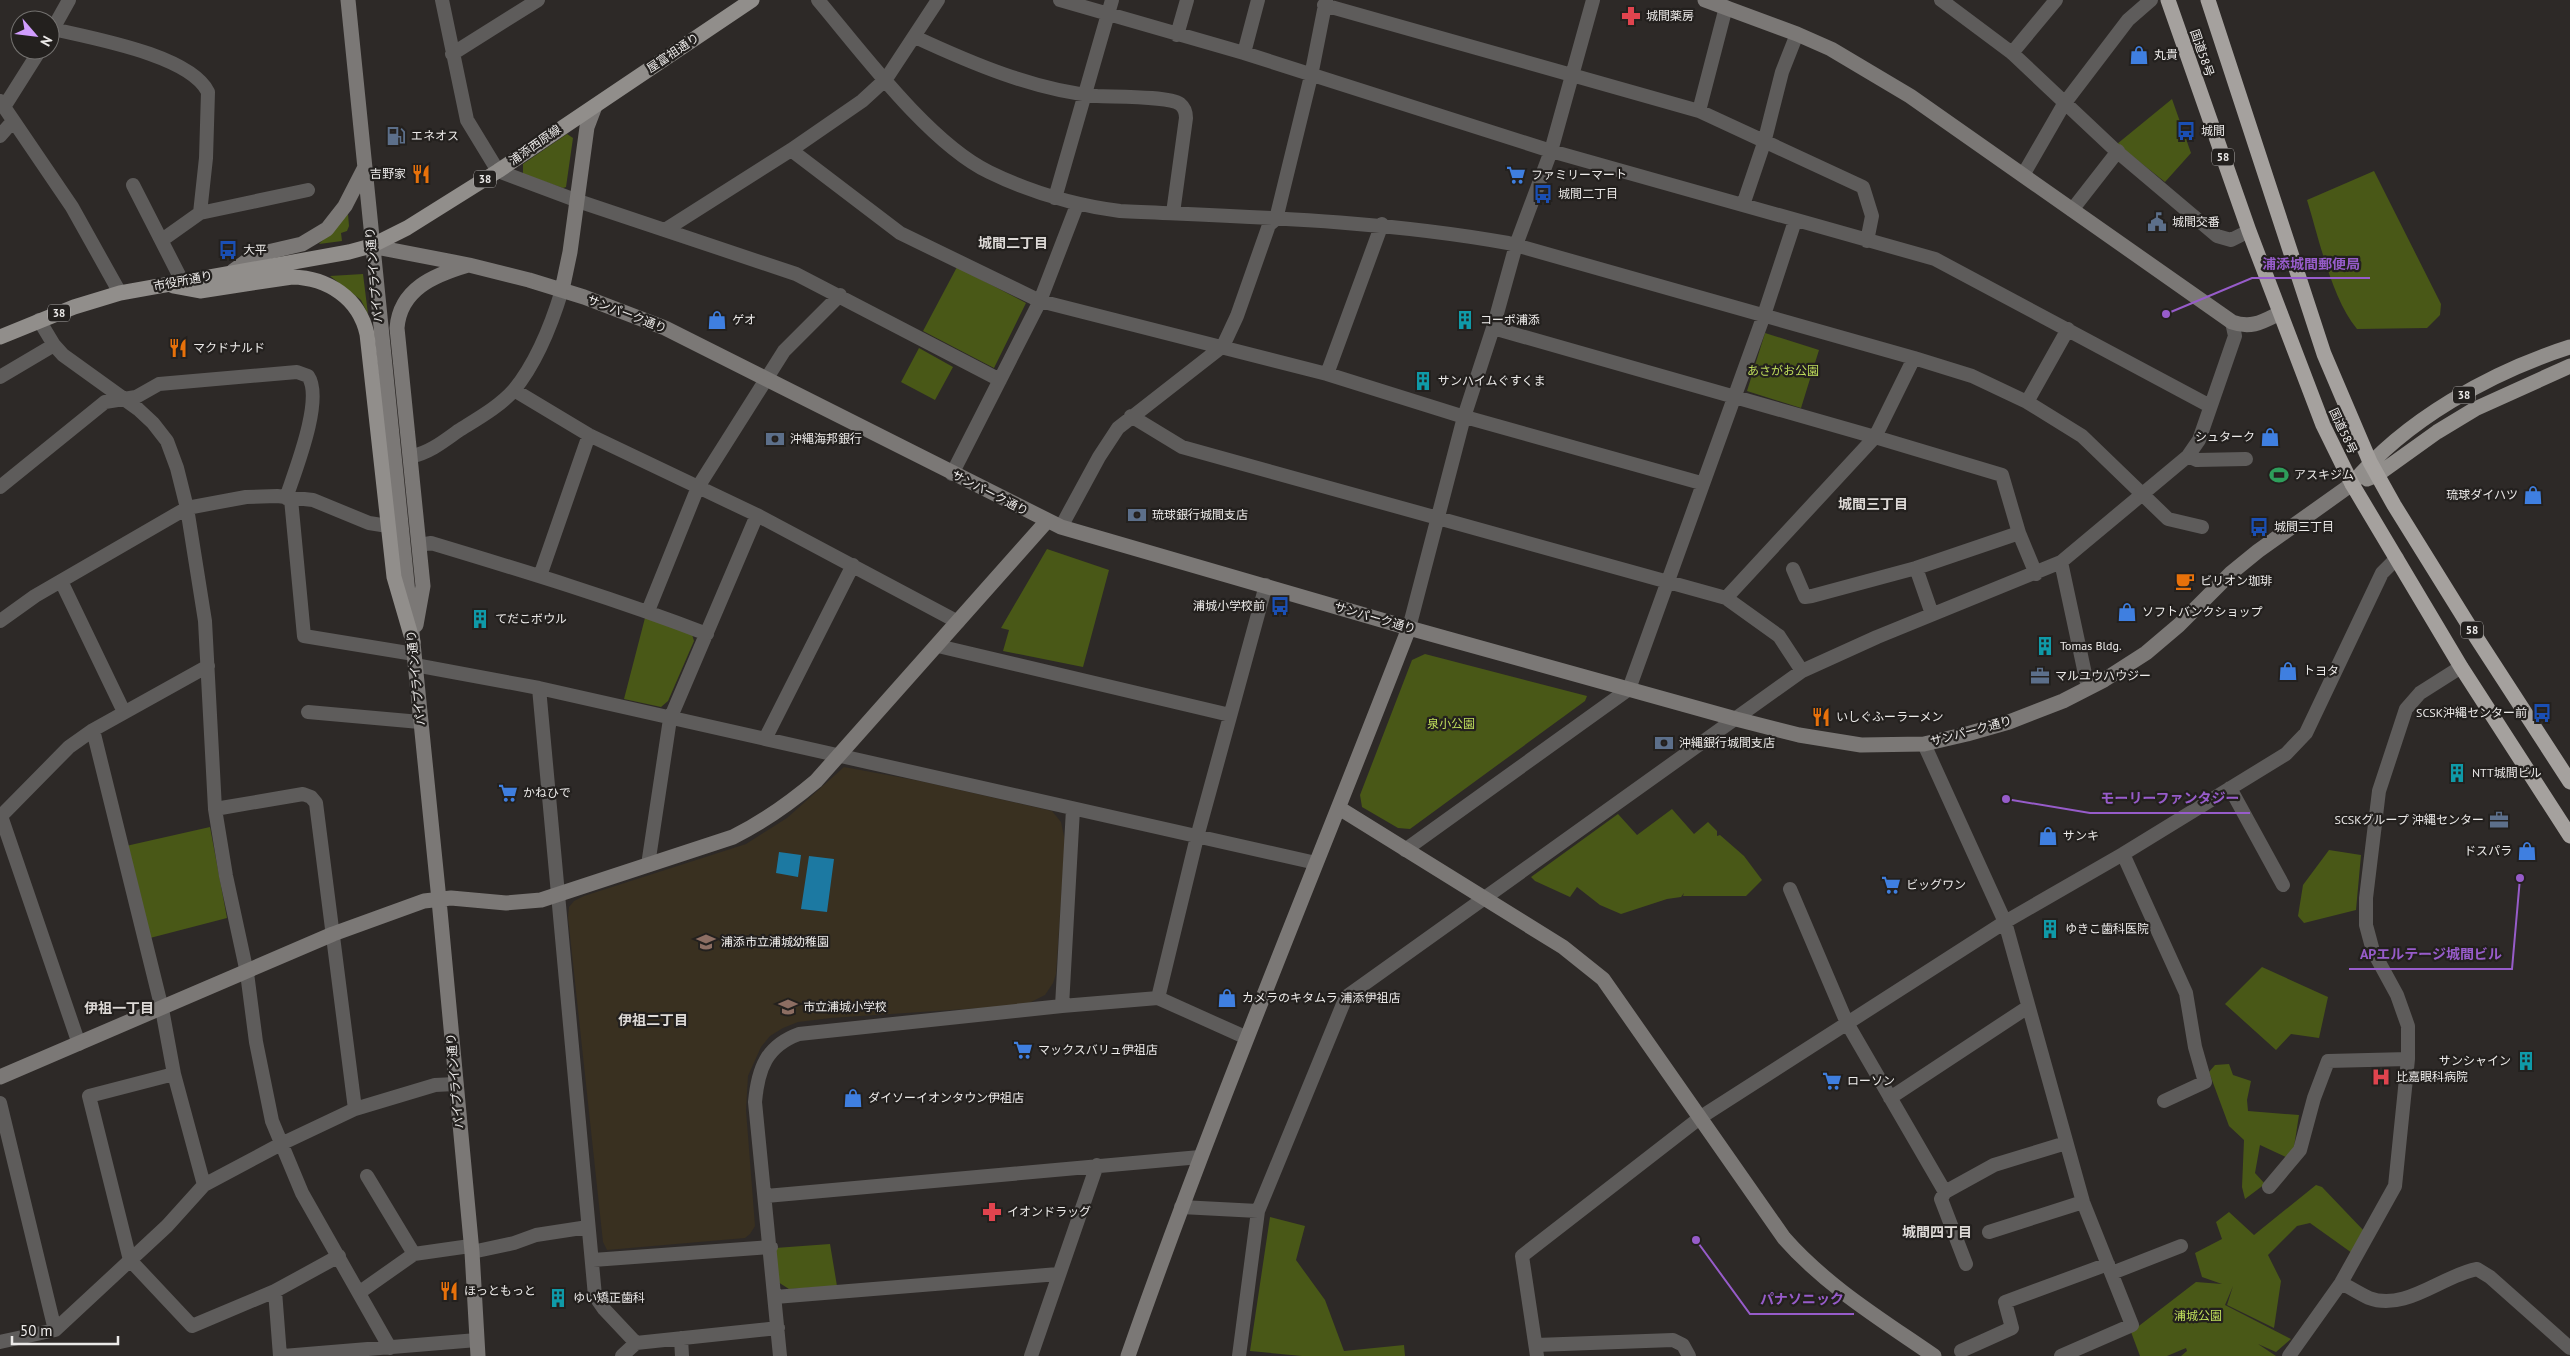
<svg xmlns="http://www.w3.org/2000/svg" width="2570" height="1356" font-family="'PT Sans','Noto Sans JP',sans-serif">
<rect width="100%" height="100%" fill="#2d2927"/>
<path fill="#393020" d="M844 767 920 781 1052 811 1061 822 1065 841 1056 974 1053 983 1045 995 1025 1005 831 1018 798 1022 783 1028 770 1036 761 1047 748 1076 746 1110 755 1226 750 1234 745 1238 607 1250 603 1242 568 917 569 907 574 901 584 896 746 844 787 818Z"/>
<path fill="#495817" d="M2172 99 2191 153 2165 182 2117 144Z
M567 134 573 138 566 187 563 188 523 174V164Z
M2374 171 2441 304 2440 315 2427 328 2357 329C2332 299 2319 239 2307 200Z
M348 214 349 226 347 231 341 233 342 241 319 244Z
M957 267 1026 303 994 368 923 331Z
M363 274 368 314 361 300 330 276Z
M1765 333 1819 350 1801 408 1747 391Z
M919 348 953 367 935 400 901 382Z
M1047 549 1109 570 1083 667 1003 651 1009 630 1001 628Z
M646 614 691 631 694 641 668 701 661 707 624 699Z
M1425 654 1587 696 1585 701 1410 829 1398 828 1362 807 1360 795 1412 660Z
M1672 809 1694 834 1708 822 1717 831V836L1720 835 1744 856 1762 880 1746 896H1683L1684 893 1681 897 1667 899 1621 914 1600 905 1577 887 1570 897 1535 881 1531 877 1618 814 1637 835Z
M210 827 227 918 150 938 126 846Z
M2329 850 2361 855 2356 910 2304 923 2298 916 2303 885Z
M2262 967 2328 997 2319 1038 2291 1034 2276 1050 2225 1004Z
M2229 1064 2233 1075 2251 1081 2247 1100 2248 1111 2299 1115 2294 1147 2288 1158 2260 1145 2255 1173 2265 1184 2245 1199 2242 1187 2244 1140 2229 1126 2209 1072 2215 1065Z
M2316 1185 2322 1187 2365 1232 2352 1253 2310 1223 2297 1226 2268 1255 2281 1281 2274 1328 2227 1305 2233 1286 2225 1305 2291 1339 2276 1352 2258 1344 2276 1356H2181L2187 1351 2186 1348 2167 1356H2140L2131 1332 2196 1282 2222 1284 2202 1277 2195 1253 2222 1239 2216 1222 2229 1212 2254 1235Z
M1270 1217 1305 1226 1296 1260 1325 1300 1344 1351 1404 1345 1405 1356H1302L1250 1351Z
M830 1244 837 1286 789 1289 778 1282 775 1248Z"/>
<path fill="#1c79a2" d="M779 852 801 855 798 877 776 873Z
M809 856 834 859 827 912 801 909Z"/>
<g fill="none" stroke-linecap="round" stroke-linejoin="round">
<path stroke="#5e5c5b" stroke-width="14" d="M442 0 467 120 498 171 578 201 796 274 1000 380
M818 0C861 51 929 143 989 172 1032 193 1073 205 1120 211 1250 217 1380 220 1508 243L1914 358 1972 376 2027 402 2082 436 2168 519 2202 527
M1060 0 1244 53 1551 151 1935 259 2210 406
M1941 0 2012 53 2114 149 2217 236 2231 240 2249 231
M1324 5 1699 111 1863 187 1872 216 1867 241
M53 29C91 38 190 55 208 92L206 158 200 213 162 240
M50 34 69 0
M1177 35 1187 0
M915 37C971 63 1034 90 1097 96 1114 97 1169 96 1180 104 1185 108 1186 112 1186 118L1173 213
M1244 53 1258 0
M2012 53 2056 0
M452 54 538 0
M0 101 72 207 120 293
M4 107 40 50
M1699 111 1726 7
M0 136 13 121
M791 150 900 233 1040 301 1327 374 1458 415 1701 483
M2023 175 2064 104 2128 20 2151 0
M133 185 182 281
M1055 198 1112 0
M1743 205 1764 143 1782 72 1797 34
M2072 210 2118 151
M200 213 308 190
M665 230 791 150 862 101 886 79 938 0
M39 320 54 345 63 355 138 409 153 423 167 441 177 468 187 508 205 621 215 809 226 876 247 973 256 1042 272 1121 302 1193 390 1348
M1493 328 1875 437 2002 475 2019 533 2036 574
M1327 374 1382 224
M0 377 54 345
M514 390 589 435 757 515 958 622
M2027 402 2068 329
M1131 416 1182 447 1726 598 1779 636 1802 671
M412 456C429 453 444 441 458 431 477 419 499 407 514 390 536 363 552 323 562 290
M2188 456 2197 460 2246 459
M952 474 1040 301 1077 205
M0 487 105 402 136 397 159 384 297 372 308 376C324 399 295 471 286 498
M291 499 304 636 414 654
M1061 527 1099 457 1118 428 1223 346 1237 316 1269 225 1276 219 1311 76 1326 0
M420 545 431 543C524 571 616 599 707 634
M2061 562 2088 688
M1916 568 1932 614
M1793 569 1805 597 1812 596 1916 568 2019 533
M540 576 589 435
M61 581 124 712
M1726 598 1875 437 1914 358
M648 611 698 487 784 351 840 295
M0 621 35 596 187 508 246 497 277 496 313 500 369 523 388 526
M1409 628 1464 417 1493 328 1516 245 1551 151 1593 0
M938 646 1230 715
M415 665 539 688 1316 863
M539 688 595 1296 604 1309 636 1343
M308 712 420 722
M93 730 162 1009 174 1074 204 1185
M765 739 853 565
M1924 744 2005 922 2083 1202 2132 1325 2061 1356
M2230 788 2283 885
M215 809 303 794 311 797 316 803 355 1109
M1 816 79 1044
M0 817 69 747 93 730 208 666
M1405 850 1629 689 1764 315 1795 221
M2123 854 2186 993 2195 1047 2205 1082 2164 1101
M648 865 670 719 757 515
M1790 889 1847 1023 1945 1192
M1158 998 1197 837 1266 585
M1062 1006 1073 809
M174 1074 89 1096 130 1260 192 1326 275 1291
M1890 1098 2028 1007
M0 1103 55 1330
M367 1176 414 1254
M2269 1187 2300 1150 2314 1098 2328 1061 2408 1059
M766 1196 1200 1157
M1181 1207 1258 1211
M1989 1232 2083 1202
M472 1252 514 1243 536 1235 588 1227
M593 1260 771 1247
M1966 1264 1941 1199 1945 1192 1994 1165 2066 1143
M2112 1273 2181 1246
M2341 1283C2351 1288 2360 1294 2369 1298 2405 1312 2443 1275 2477 1269L2490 1277 2570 1348
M360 1292 414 1254 470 1246
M775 1297 1058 1274
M681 1338 682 1356
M0 1342 55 1330 167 1226 204 1185 281 1144 355 1109 435 1085 455 1084
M1536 1345 1673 1340 1683 1345 1689 1356
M1961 1351 2012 1328 2005 1302 2108 1264
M280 1356 275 1291 339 1256
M283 1356 477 1340
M622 1356 636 1343 778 1328
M780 1356 755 1102C758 1069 766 1046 799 1034L1062 1006 1158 998 1245 1037
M1031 1356 1097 1165
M1239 1356 1258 1211 1346 997 1802 671 1877 637 2061 562 2188 456 2199 440 2235 336 2232 322
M1537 1356 1522 1256 1701 1117 2005 922 2123 854 2286 754 2306 733 2382 573 2397 558
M2289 1356 2341 1283 2395 1186 2408 1059V1026L2397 995 2373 951 2366 925V898L2379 791 2406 709 2420 693 2461 667"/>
<path stroke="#7b7876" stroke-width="15" d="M348 0 439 900 472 1252 478 1356
M1705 0 1797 34 1831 49 1910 96 2232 322C2251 329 2262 322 2280 313
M371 246 469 265 529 280 584 297 665 328 1061 527 1409 628 1736 719 1799 735 1861 745 1924 744 1967 734 2009 722 2063 701 2104 680 2146 653 2179 625 2231 573 2258 551 2352 484
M233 271 255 255 302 244 327 229 345 206 364 169
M562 290 570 252 587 127 595 106
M416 625 423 586 397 328C400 289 434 275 468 265
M1339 808 1563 947 1603 979 1784 1238C1826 1286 1882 1320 1934 1356
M0 1077 333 934 424 901 451 898 506 903 541 900 733 837C763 822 790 803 816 781L1047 521
M1128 1356C1214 1110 1315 871 1409 628"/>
<path stroke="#918e8b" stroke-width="15" d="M173 286 200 291 292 277C328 278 359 298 367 334L394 577 413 642
M0 337 74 307 120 293 349 252 371 246 407 228 498 171 752 0
M2367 479 2377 475 2437 432 2475 409 2570 366
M2352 484C2405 420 2491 372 2570 347"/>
<path stroke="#a5a19e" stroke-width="15" d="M2168 0 2249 231 2323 425 2352 484 2461 667 2570 836
M2208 0 2324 354 2370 462 2394 505 2476 637 2570 782"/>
</g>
<defs>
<g id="pharmacy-bare" transform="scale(1.5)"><path d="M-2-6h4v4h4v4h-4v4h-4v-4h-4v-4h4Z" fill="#e0444e" stroke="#23201e" stroke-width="2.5" paint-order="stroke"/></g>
<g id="shop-bare" transform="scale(1.5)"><path d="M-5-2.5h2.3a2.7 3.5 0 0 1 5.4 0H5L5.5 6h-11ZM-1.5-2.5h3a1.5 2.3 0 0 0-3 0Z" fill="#3f7fe0" stroke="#23201e" stroke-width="2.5" paint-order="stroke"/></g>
<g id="bus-bare" transform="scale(1.5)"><path d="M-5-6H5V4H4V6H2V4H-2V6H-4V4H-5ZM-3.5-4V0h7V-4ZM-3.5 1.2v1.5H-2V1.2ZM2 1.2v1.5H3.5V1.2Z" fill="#1a4fb4" stroke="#23201e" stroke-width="2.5" paint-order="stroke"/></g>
<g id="fuel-bare" transform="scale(1.5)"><path d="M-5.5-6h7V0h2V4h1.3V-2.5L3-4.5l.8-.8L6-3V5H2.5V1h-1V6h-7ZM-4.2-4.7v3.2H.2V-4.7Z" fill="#5c6f8a" stroke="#23201e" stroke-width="2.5" paint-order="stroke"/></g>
<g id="restaurant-bare" transform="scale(1.5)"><path d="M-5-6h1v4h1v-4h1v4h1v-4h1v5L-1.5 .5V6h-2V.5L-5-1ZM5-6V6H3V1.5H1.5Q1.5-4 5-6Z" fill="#e8710a" stroke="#23201e" stroke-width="2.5" paint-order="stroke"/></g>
<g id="supermarket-bare" transform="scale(1.5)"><path d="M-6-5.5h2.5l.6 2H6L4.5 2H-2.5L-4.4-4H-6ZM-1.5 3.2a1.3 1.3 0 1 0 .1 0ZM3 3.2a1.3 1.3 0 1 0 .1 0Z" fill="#3f7fe0" stroke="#23201e" stroke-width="2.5" paint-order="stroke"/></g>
<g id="civic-bare" transform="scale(1.5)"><path d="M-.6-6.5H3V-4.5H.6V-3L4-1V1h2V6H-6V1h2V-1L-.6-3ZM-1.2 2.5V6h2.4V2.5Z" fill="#5c6f8a" stroke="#23201e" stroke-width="2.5" paint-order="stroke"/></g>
<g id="building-bare" transform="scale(1.5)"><path d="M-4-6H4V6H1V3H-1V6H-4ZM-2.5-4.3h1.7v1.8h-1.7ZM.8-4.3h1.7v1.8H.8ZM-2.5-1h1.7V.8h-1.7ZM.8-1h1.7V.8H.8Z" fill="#0f9aa8" stroke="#23201e" stroke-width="2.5" paint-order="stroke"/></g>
<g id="bank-bare" transform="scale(1.5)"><path d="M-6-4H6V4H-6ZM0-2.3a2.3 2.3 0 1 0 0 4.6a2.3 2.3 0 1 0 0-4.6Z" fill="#5c6f8a" stroke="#23201e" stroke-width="2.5" paint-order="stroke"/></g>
<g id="stadium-bare" transform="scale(1.5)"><path d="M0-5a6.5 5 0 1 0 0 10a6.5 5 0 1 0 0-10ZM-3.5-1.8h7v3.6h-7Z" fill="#2e9e5b" stroke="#23201e" stroke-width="2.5" paint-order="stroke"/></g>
<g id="cafe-bare" transform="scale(1.5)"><path d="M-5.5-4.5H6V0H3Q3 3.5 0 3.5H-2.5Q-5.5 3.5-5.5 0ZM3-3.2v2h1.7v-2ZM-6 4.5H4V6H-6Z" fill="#e8710a" stroke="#23201e" stroke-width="2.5" paint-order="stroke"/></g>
<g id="office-bare" transform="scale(1.5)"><path d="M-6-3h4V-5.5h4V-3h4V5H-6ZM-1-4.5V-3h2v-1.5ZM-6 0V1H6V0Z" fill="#5c6f8a" stroke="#23201e" stroke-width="2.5" paint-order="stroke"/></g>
<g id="school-bare" transform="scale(1.5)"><path d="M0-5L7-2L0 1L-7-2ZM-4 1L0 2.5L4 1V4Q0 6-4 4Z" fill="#8d6e63" stroke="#23201e" stroke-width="2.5" paint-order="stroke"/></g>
<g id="hospital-bare" transform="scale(1.5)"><path d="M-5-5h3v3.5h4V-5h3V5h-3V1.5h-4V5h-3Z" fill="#e0444e" stroke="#23201e" stroke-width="2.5" paint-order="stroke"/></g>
</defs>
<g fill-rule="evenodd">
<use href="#pharmacy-bare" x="1631" y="16"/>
<use href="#shop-bare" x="2139" y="55"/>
<use href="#bus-bare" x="2186" y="131"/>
<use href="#fuel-bare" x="396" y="136"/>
<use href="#restaurant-bare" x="421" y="174"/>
<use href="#supermarket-bare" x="1516" y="175"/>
<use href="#bus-bare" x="1543" y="194"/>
<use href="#civic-bare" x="2157" y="222"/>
<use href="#bus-bare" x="228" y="250"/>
<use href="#shop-bare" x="717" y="320"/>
<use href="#building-bare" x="1465" y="320"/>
<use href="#restaurant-bare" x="178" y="348"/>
<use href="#building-bare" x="1423" y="381"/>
<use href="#shop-bare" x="2270" y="437"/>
<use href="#bank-bare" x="775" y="439"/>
<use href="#stadium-bare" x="2279" y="475"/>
<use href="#shop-bare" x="2533" y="495"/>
<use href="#bank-bare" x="1137" y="515"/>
<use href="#bus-bare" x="2259" y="527"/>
<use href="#cafe-bare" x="2185" y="581"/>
<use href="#bus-bare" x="1280" y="606"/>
<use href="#shop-bare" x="2127" y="612"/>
<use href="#building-bare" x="480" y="619"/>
<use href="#building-bare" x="2045" y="646"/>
<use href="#shop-bare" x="2288" y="671"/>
<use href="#office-bare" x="2040" y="676"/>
<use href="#bus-bare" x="2542" y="713"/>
<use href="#restaurant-bare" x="1821" y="717"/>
<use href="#bank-bare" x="1664" y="743"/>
<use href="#building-bare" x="2457" y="773"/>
<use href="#supermarket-bare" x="508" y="793"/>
<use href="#office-bare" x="2499" y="820"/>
<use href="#shop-bare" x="2048" y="836"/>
<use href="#shop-bare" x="2527" y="851"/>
<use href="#supermarket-bare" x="1891" y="885"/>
<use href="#building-bare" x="2050" y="929"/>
<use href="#school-bare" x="706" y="942"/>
<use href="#shop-bare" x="1227" y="998"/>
<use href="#school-bare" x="788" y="1007"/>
<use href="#supermarket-bare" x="1023" y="1050"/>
<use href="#building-bare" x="2526" y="1061"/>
<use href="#hospital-bare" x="2381" y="1077"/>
<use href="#supermarket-bare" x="1832" y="1081"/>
<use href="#shop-bare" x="853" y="1098"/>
<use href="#pharmacy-bare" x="992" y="1212"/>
<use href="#restaurant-bare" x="449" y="1291"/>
<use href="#building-bare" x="558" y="1298"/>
</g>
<g text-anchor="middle" stroke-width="4.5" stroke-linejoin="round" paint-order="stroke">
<g fill="#23201e" stroke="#b0adac" stroke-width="1">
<rect x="2212" y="148.5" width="22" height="17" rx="4"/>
<rect x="474" y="170.5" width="22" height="17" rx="4"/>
<rect x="48" y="304.5" width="22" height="17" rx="4"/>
<rect x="2453" y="386.5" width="22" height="17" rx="4"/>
<rect x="2461" y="621.5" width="22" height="17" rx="4"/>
</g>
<g font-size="11" font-weight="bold" fill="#eceae9">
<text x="2223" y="161">58</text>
<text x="485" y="183">38</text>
<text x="59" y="317">38</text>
<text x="2464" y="399">38</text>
<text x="2472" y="634">58</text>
</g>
<g font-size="12" fill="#eceae9" stroke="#23201e" text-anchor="start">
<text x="1646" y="20">城間薬房</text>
<text x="2154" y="59">丸貴</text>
<text x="2201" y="135">城間</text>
<text x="411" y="140">エネオス</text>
<text x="406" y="178" text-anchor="end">吉野家</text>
<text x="1531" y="179">ファミリーマート</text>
<text x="1558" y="198">城間二丁目</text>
<text x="2172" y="226">城間交番</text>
<text x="243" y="254">大平</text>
<text x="732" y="324">ゲオ</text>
<text x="1480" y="324">コーポ浦添</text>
<text x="193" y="352">マクドナルド</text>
<text x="1438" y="385">サンハイムぐすくま</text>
<text x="2255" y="441" text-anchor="end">シュターク</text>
<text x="790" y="443">沖縄海邦銀行</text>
<text x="2294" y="479">アスキジム</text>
<text x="2518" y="499" text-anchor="end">琉球ダイハツ</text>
<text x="1152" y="519">琉球銀行城間支店</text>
<text x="2274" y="531">城間三丁目</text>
<text x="2200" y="585">ビリオン珈琲</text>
<text x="1265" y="610" text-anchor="end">浦城小学校前</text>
<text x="2142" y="616">ソフトバンクショップ</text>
<text x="495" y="623">てだこボウル</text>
<text x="2060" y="650">Tomas Bldg.</text>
<text x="2303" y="675">トヨタ</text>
<text x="2055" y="680">マルユウハウジー</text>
<text x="2527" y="717" text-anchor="end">SCSK沖縄センター前</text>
<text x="1836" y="721">いしぐふーラーメン</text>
<text x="1679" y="747">沖縄銀行城間支店</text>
<text x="2472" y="777">NTT城間ビル</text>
<text x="523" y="797">かねひで</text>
<text x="2484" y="824" text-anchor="end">SCSKグループ 沖縄センター</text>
<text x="2063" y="840">サンキ</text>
<text x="2512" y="855" text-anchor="end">ドスパラ</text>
<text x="1906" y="889">ビッグワン</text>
<text x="2065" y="933">ゆきこ歯科医院</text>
<text x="721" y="946">浦添市立浦城幼稚園</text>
<text x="1242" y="1002">カメラのキタムラ 浦添伊祖店</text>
<text x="803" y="1011">市立浦城小学校</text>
<text x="1038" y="1054">マックスバリュ伊祖店</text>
<text x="2511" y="1065" text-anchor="end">サンシャイン</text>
<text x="2396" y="1081">比嘉眼科病院</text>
<text x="1847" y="1085">ローソン</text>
<text x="868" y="1102">ダイソーイオンタウン伊祖店</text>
<text x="1007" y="1216">イオンドラッグ</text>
<text x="464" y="1295">ほっともっと</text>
<text x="573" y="1302">ゆい矯正歯科</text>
</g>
<g font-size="12" fill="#eceae9" stroke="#23201e">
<text transform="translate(673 53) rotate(-34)" y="4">屋富祖通り</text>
<text transform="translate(2202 53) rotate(71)" y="4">国道58号</text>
<text transform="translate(535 145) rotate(-35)" y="4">浦添西原線</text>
<text transform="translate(374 275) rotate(-95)" y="4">パイプライン通り</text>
<text transform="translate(183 281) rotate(-11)" y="4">市役所通り</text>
<text transform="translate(627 314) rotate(21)" y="4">サンパーク通り</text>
<text transform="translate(2343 431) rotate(65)" y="4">国道58号</text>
<text transform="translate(990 493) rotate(27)" y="4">サンパーク通り</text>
<text transform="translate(1375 618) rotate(16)" y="4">サンパーク通り</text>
<text transform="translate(416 678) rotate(-96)" y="4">パイプライン通り</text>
<text transform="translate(1971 731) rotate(-15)" y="4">サンパーク通り</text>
<text transform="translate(455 1081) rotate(-95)" y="4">パイプライン通り</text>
</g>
<g font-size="12" fill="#bfde5b" stroke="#23201e">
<text x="1783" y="375">あさがお公園</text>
<text x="1451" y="728">泉小公園</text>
<text x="2198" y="1320">浦城公園</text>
</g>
<g font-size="14" font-weight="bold" fill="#ddd9d6" stroke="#23201e">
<text x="1013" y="248">城間二丁目</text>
<text x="1873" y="509">城間三丁目</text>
<text x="119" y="1013">伊祖一丁目</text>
<text x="653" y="1025">伊祖二丁目</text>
<text x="1937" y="1237">城間四丁目</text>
</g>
</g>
<path fill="none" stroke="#975cca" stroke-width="2" d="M2166 314L2252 278H2370M2006 799L2090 813H2250M2520 878L2512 969H2349M1696 1240L1750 1314H1854"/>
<g fill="#975cca" stroke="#23201e" stroke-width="2">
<circle cx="2166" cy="314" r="5"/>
<circle cx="2006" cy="799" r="5"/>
<circle cx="2520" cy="878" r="5"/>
<circle cx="1696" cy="1240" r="5"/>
</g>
<g font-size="14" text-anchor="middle" font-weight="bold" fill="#975cca" stroke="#23201e" stroke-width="4.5" stroke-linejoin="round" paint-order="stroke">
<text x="2311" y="269">浦添城間郵便局</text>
<text x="2170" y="803">モーリーファンタジー</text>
<text x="2431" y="959">APエルテージ城間ビル</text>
<text x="1802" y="1304">パナソニック</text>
</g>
<g transform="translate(35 35) rotate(118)"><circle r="24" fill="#23201e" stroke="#73716f"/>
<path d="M0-4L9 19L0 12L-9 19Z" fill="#d19dfe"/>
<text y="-8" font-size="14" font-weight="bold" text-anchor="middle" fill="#eceae9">N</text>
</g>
<path d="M12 1336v8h106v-8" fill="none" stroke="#eceae9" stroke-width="2.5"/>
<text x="20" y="1336" font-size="15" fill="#eceae9" stroke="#23201e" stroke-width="4" paint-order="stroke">50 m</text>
</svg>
